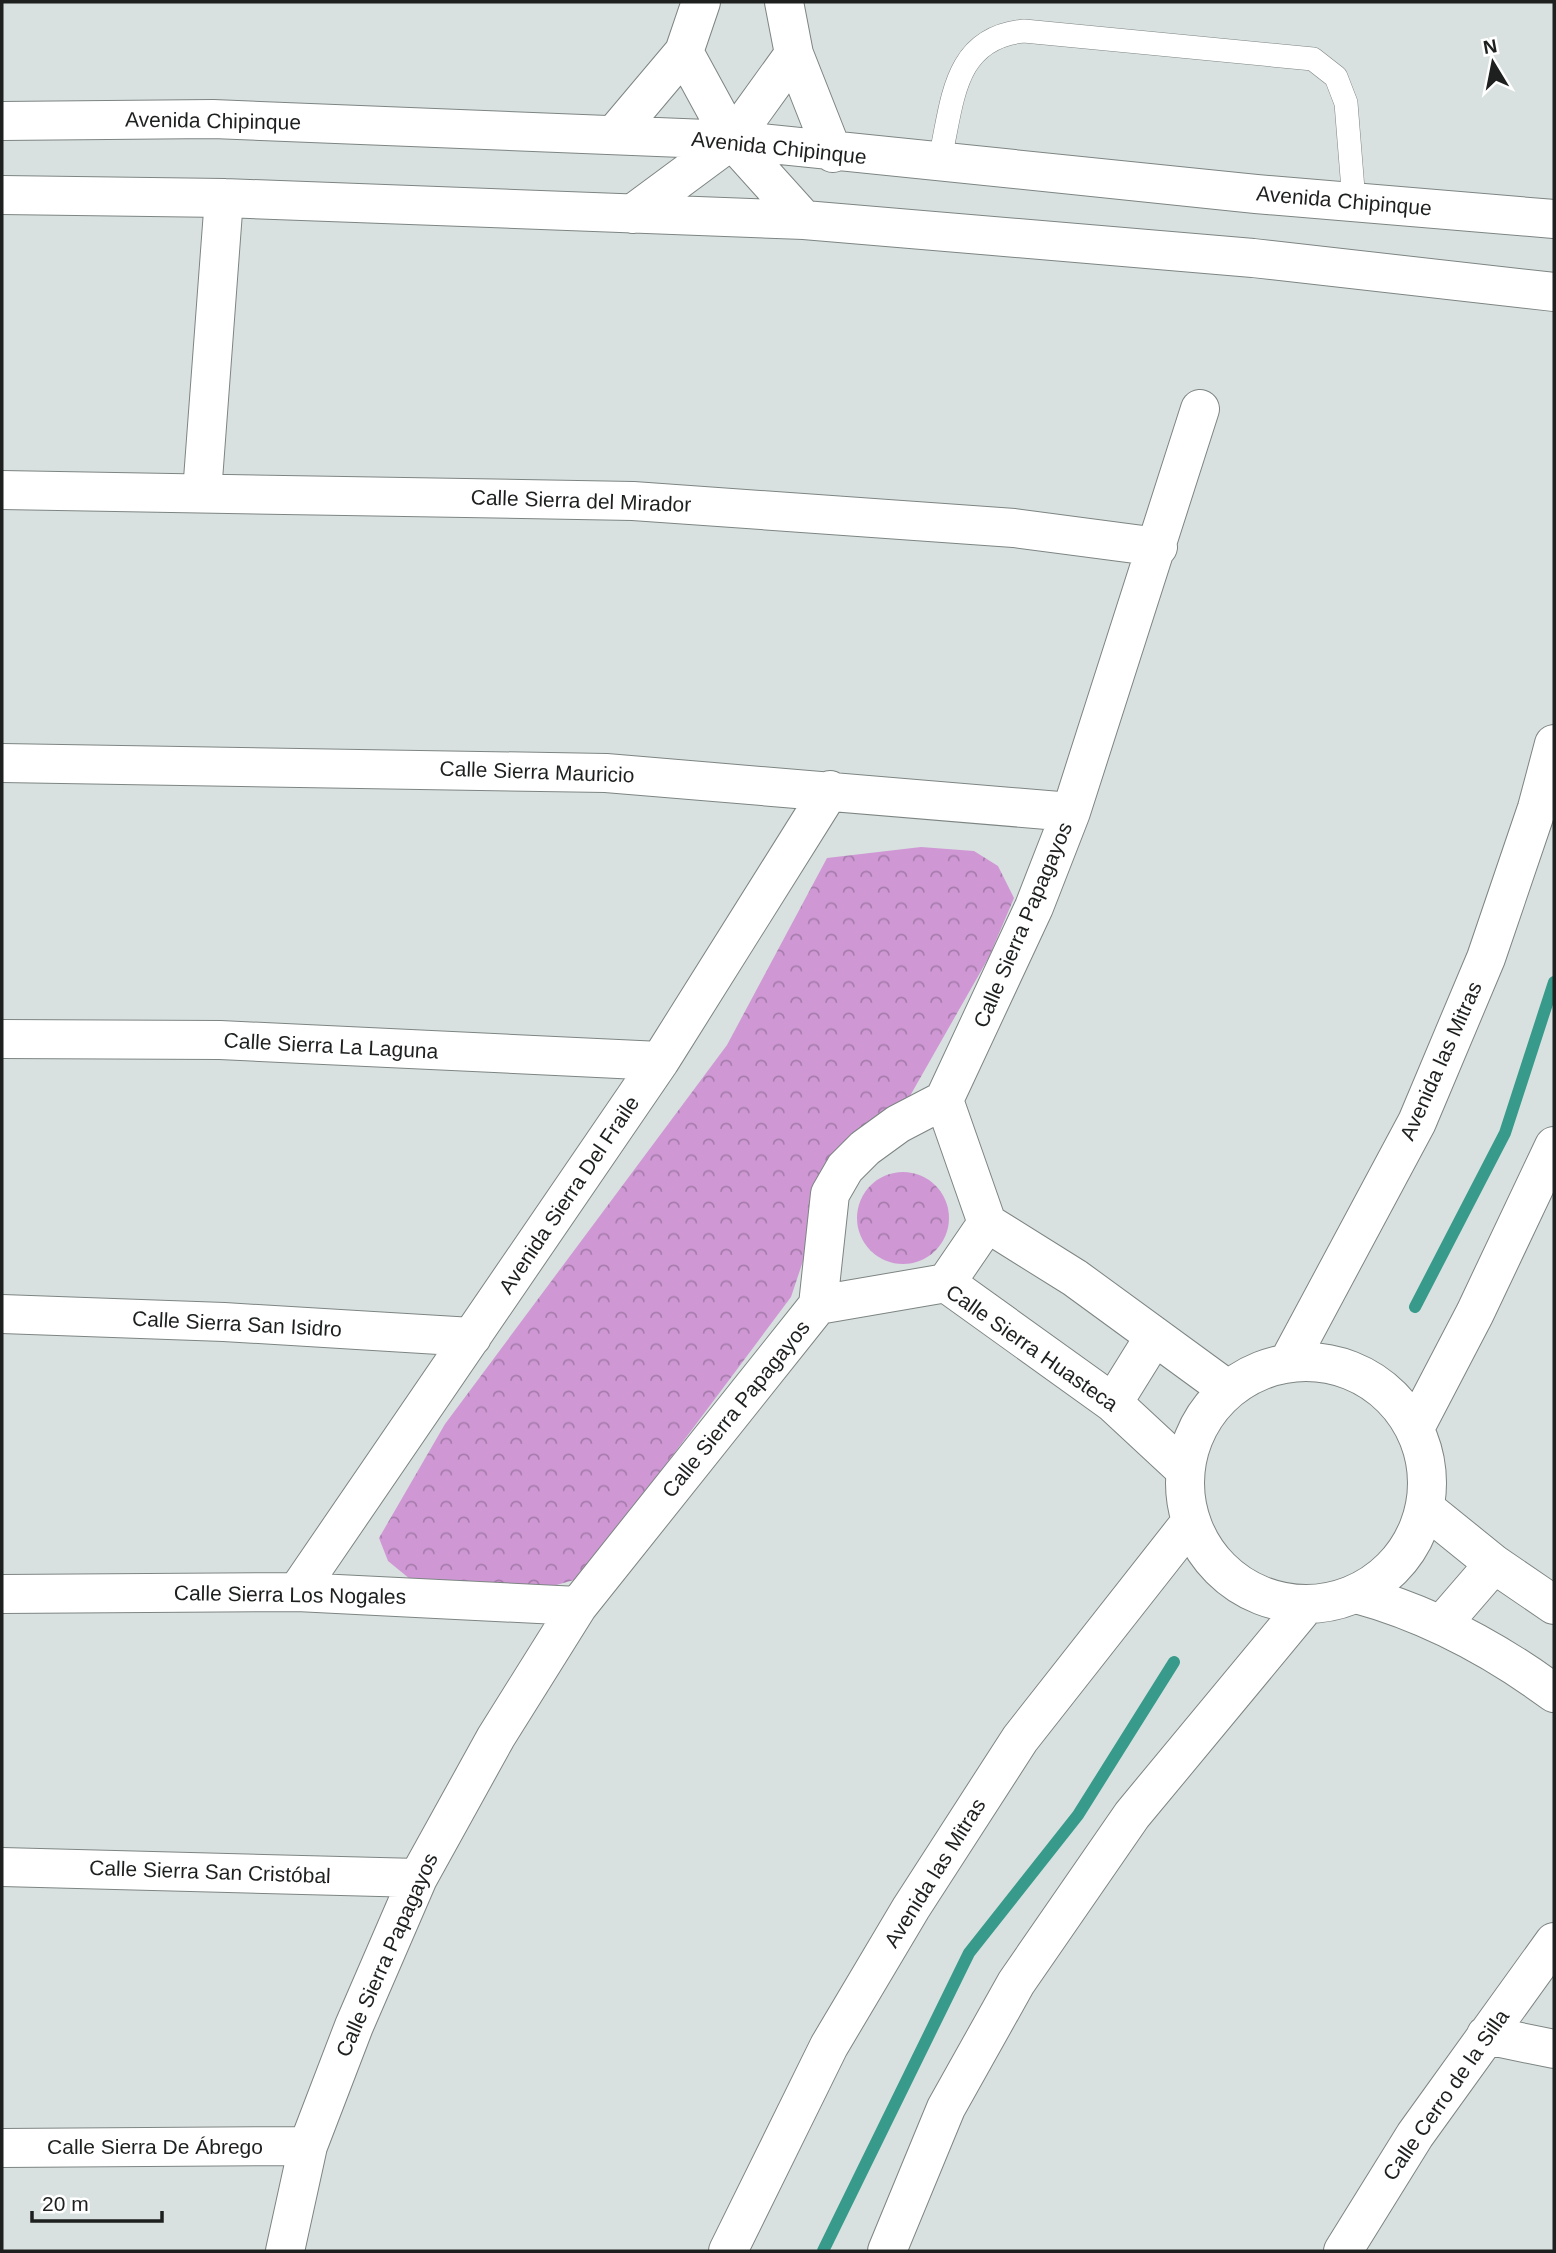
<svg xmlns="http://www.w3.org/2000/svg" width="1556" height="2253" font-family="Helvetica,sans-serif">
<defs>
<pattern id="park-crowns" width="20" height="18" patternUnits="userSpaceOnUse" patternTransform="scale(1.75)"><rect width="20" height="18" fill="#cf98d5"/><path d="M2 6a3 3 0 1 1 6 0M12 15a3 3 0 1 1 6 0" fill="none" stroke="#a77cac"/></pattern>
</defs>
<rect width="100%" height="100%" fill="#d8e1df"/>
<path fill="url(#park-crowns)" d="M921 847 974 851 998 866 1014 898 989 957 906 1103 829 1157 813 1192 807 1249 791 1297 581 1578 553 1586 410 1579 388 1561 379 1538 445 1424 727 1045 827 858Z
M857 1218a46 46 0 1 1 92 0a46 46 0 1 1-92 0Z"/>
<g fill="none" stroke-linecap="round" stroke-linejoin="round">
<path stroke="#379a8b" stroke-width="12" d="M1415 1307 1505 1133 1554 982
M823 2251 969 1953 1078 1815 1174 1662"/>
<g stroke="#7d8583" stroke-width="24">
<path id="lane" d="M939 163C953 105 951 38 1024 31L1313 59 1336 77 1346 103 1354 202"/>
</g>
<g stroke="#7d8583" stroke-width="40">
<path id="street" d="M784 2 794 54 833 153
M684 52 732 140 804 220
M2 121 213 119 732 140 1256 194 1554 219
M614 135 684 52 701 2
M2 195 224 198 804 220 1253 258 1554 292
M632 214 732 140 794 54
M2 490 633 501 1014 528 1158 547
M202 493 224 198
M2 763 606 773 1071 812
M2 1039 220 1040 660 1061
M944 1100 987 1223 1075 1278 1227 1389
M946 1283 987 1223
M818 1305 946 1283 1113 1403 1183 1468
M2 1314 224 1322 472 1337
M1113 1403 1154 1337
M1426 1509 1494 1564 1554 1605
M297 1592 660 1061 830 790
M2 1594 297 1592 578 1606
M1356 1594C1430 1614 1493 1648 1554 1693
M1443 1623 1494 1564
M2 1867 418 1878
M1486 2035 1554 2049
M2 2148 308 2146
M285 2251 308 2146 354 2026 418 1878 496 1737 578 1606 818 1305 830 1194 845 1168 865 1148 898 1124 944 1100 1034 907 1071 812 1200 409
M1343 2251 1415 2135 1554 1942"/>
</g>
<g stroke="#7d8583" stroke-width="40">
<path id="secondary" d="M1289 1361 1417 1122 1486 958 1537 808 1554 744
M1185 1483a121 121 0 1 1 242 0a121 121 0 1 1-242 0Z
M1415 1428 1475 1313 1554 1146
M728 2251 829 2046 911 1908 1020 1739 1189 1524
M887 2251 946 2108 1016 1983 1132 1815 1306 1605"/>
</g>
<use href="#lane" stroke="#fff" stroke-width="23"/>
<use href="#street" stroke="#fff" stroke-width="38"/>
<use href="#secondary" stroke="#fff" stroke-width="38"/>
</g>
<g text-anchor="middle" stroke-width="5" stroke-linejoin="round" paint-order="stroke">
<g font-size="21" fill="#1d201f" stroke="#fff">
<text transform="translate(213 121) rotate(1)" y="7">Avenida Chipinque</text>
<text transform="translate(779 148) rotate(6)" y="7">Avenida Chipinque</text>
<text transform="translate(1344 201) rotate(5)" y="7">Avenida Chipinque</text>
<text transform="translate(581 501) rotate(2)" y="7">Calle Sierra del Mirador</text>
<text transform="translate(537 772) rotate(2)" y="7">Calle Sierra Mauricio</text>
<text transform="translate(1023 925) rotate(-67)" y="7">Calle Sierra Papagayos</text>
<text transform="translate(331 1046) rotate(3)" y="7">Calle Sierra La Laguna</text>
<text transform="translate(1441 1061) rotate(-66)" y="7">Avenida las Mitras</text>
<text transform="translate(569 1195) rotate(-56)" y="7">Avenida Sierra Del Fraile</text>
<text transform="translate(237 1324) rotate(3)" y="7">Calle Sierra San Isidro</text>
<text transform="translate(1032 1348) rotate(35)" y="7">Calle Sierra Huasteca</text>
<text transform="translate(736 1409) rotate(-51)" y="7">Calle Sierra Papagayos</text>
<text transform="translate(290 1595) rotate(1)" y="7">Calle Sierra Los Nogales</text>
<text transform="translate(210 1872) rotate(2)" y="7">Calle Sierra San Cristóbal</text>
<text transform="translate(935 1873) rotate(-58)" y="7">Avenida las Mitras</text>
<text transform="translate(387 1955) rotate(-66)" y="7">Calle Sierra Papagayos</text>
<text transform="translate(1446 2095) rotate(-55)" y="7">Calle Cerro de la Silla</text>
<text x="155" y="2154">Calle Sierra De Ábrego</text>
</g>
</g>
<rect width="1556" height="2253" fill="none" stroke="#1d201f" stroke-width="7"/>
<g transform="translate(1493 63) rotate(350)" stroke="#ffffff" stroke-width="5" paint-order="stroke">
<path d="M0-5L12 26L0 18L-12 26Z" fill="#1d201f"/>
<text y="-10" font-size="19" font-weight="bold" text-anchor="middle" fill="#1d201f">N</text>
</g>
<path d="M32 2211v10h130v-10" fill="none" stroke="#1d201f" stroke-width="3.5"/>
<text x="42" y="2211" font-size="21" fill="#1d201f" stroke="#ffffff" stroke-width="5" paint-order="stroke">20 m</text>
</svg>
